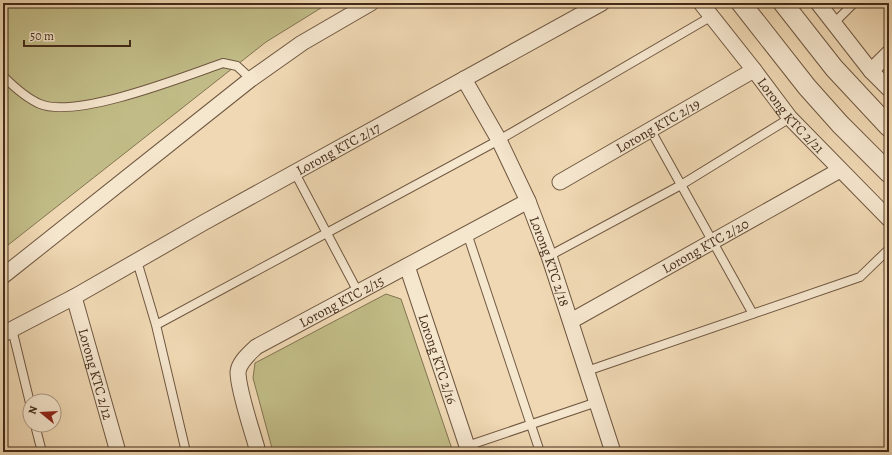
<svg xmlns="http://www.w3.org/2000/svg" width="892" height="455" font-family="Alegreya,serif">
<rect width="100%" height="100%" fill="#efd8b3"/>
<filter id="stains"><feTurbulence type="fractalNoise" baseFrequency=".005" numOctaves="4"/><feColorMatrix values="0 0 0 0 .2 0 0 0 0 .09 0 0 0 0 .02 0 0 0 .5 -.17"/></filter>
<radialGradient id="worn" r=".72"><stop offset=".6" stop-color="#630" stop-opacity="0"/><stop offset="1" stop-color="#630" stop-opacity=".3"/></radialGradient>
<path fill="#c1bc87" stroke="#827450" d="M3 3H329L266 42 3 249Z
M386 294 401 299 453 452H273L253 378 255 363Z"/>
<g fill="none" stroke-linecap="round" stroke-linejoin="round">
<g stroke="#6f5740" stroke-width="10">
<path id="service" d="M834 23 854 3
M3 76C14 87 26 98 40 104 77 119 183 77 223 63L237 66 251 79
M650 129 753 314
M295 173 358 292
M467 233 540 452
M549 256 681 185 790 118
M137 261 156 325 186 452
M156 325 499 140 712 16
M12 329 30 403
M587 371 860 277 889 249
M35 425 42 452
M467 446 597 402"/>
</g>
<g stroke="#6f5740" stroke-width="17">
<g id="minor">
<path id="s1" d="M701 3 754 70 790 118 889 219"/>
<path d="M818 3 871 71 889 89"/>
<path d="M871 71 889 53"/>
<path id="s2" d="M464 79 499 140 528 201 549 256 613 452"/>
<path id="s3" d="M560 182 754 70"/>
<path id="s4" d="M407 266 469 452"/>
<path d="M3 276 251 79 302 43 371 3"/>
<path id="s5" d="M74 297 118 452"/>
<path id="s6" d="M571 321 840 170"/>
<path id="s7" d="M3 334 74 297 203 223 602 3"/>
<path id="s8" d="M258 452C253 433 238 391 238 372 239 362 249 354 256 347L528 201"/>
</g>
</g>
<g stroke="#6f5740" stroke-width="21">
<path id="tertiary" d="M741 3 807 87 840 124 889 173
M783 3 834 68 889 127"/>
</g>
<use href="#service" stroke="#f5e6ce" stroke-width="8"/>
<use href="#minor" stroke="#f5e6ce" stroke-width="15"/>
<use href="#tertiary" stroke="#f5e6ce" stroke-width="19"/>
</g>
<g text-anchor="middle" stroke-width="3" stroke-linejoin="round" paint-order="stroke">
<g font-size="14" fill="#442c19" stroke="#f5e6ce">
<text dy="5" stroke="none"><textPath href="#s1" startOffset="144">Lorong KTC 2/21</textPath></text>
<text dy="5" stroke="none"><textPath href="#s3" startOffset="113">Lorong KTC 2/19</textPath></text>
<text dy="5" stroke="none"><textPath href="#s7" startOffset="383">Lorong KTC 2/17</textPath></text>
<text dy="5" stroke="none"><textPath href="#s6" startOffset="154">Lorong KTC 2/20</textPath></text>
<text dy="5" stroke="none"><textPath href="#s2" startOffset="202">Lorong KTC 2/18</textPath></text>
<text dy="5" stroke="none"><textPath href="#s8" startOffset="211">Lorong KTC 2/15</textPath></text>
<text dy="5" stroke="none"><textPath href="#s4" startOffset="98">Lorong KTC 2/16</textPath></text>
<text dy="5" stroke="none"><textPath href="#s5" startOffset="80">Lorong KTC 2/12</textPath></text>
</g>
</g>
<rect width="892" height="455" fill="none" stroke="#efd8b3" stroke-width="16"/>
<rect x="4" y="4" width="884" height="447" fill="none" stroke="#442c19" stroke-width="2"/>
<rect x="8" y="8" width="876" height="439" fill="none" stroke="#442c19"/>
<g transform="translate(42 413) rotate(288)"><circle r="19" fill="#f5e6ce" stroke="#ae9c86"/>
<path d="M0-3L7 15L0 10L-7 15Z" fill="#8f2418"/>
<text y="-6" font-size="11" font-weight="bold" text-anchor="middle" fill="#442c19">N</text>
</g>
<path d="M24 40v6h106v-6" fill="none" stroke="#442c19" stroke-width="2"/>
<text x="30" y="40" font-size="12" fill="#442c19" stroke="#f5e6ce" stroke-width="3" paint-order="stroke">50 m</text>
<rect width="100%" height="100%" filter="url(#stains)"/>
<rect width="100%" height="100%" fill="url(#worn)"/>
</svg>
